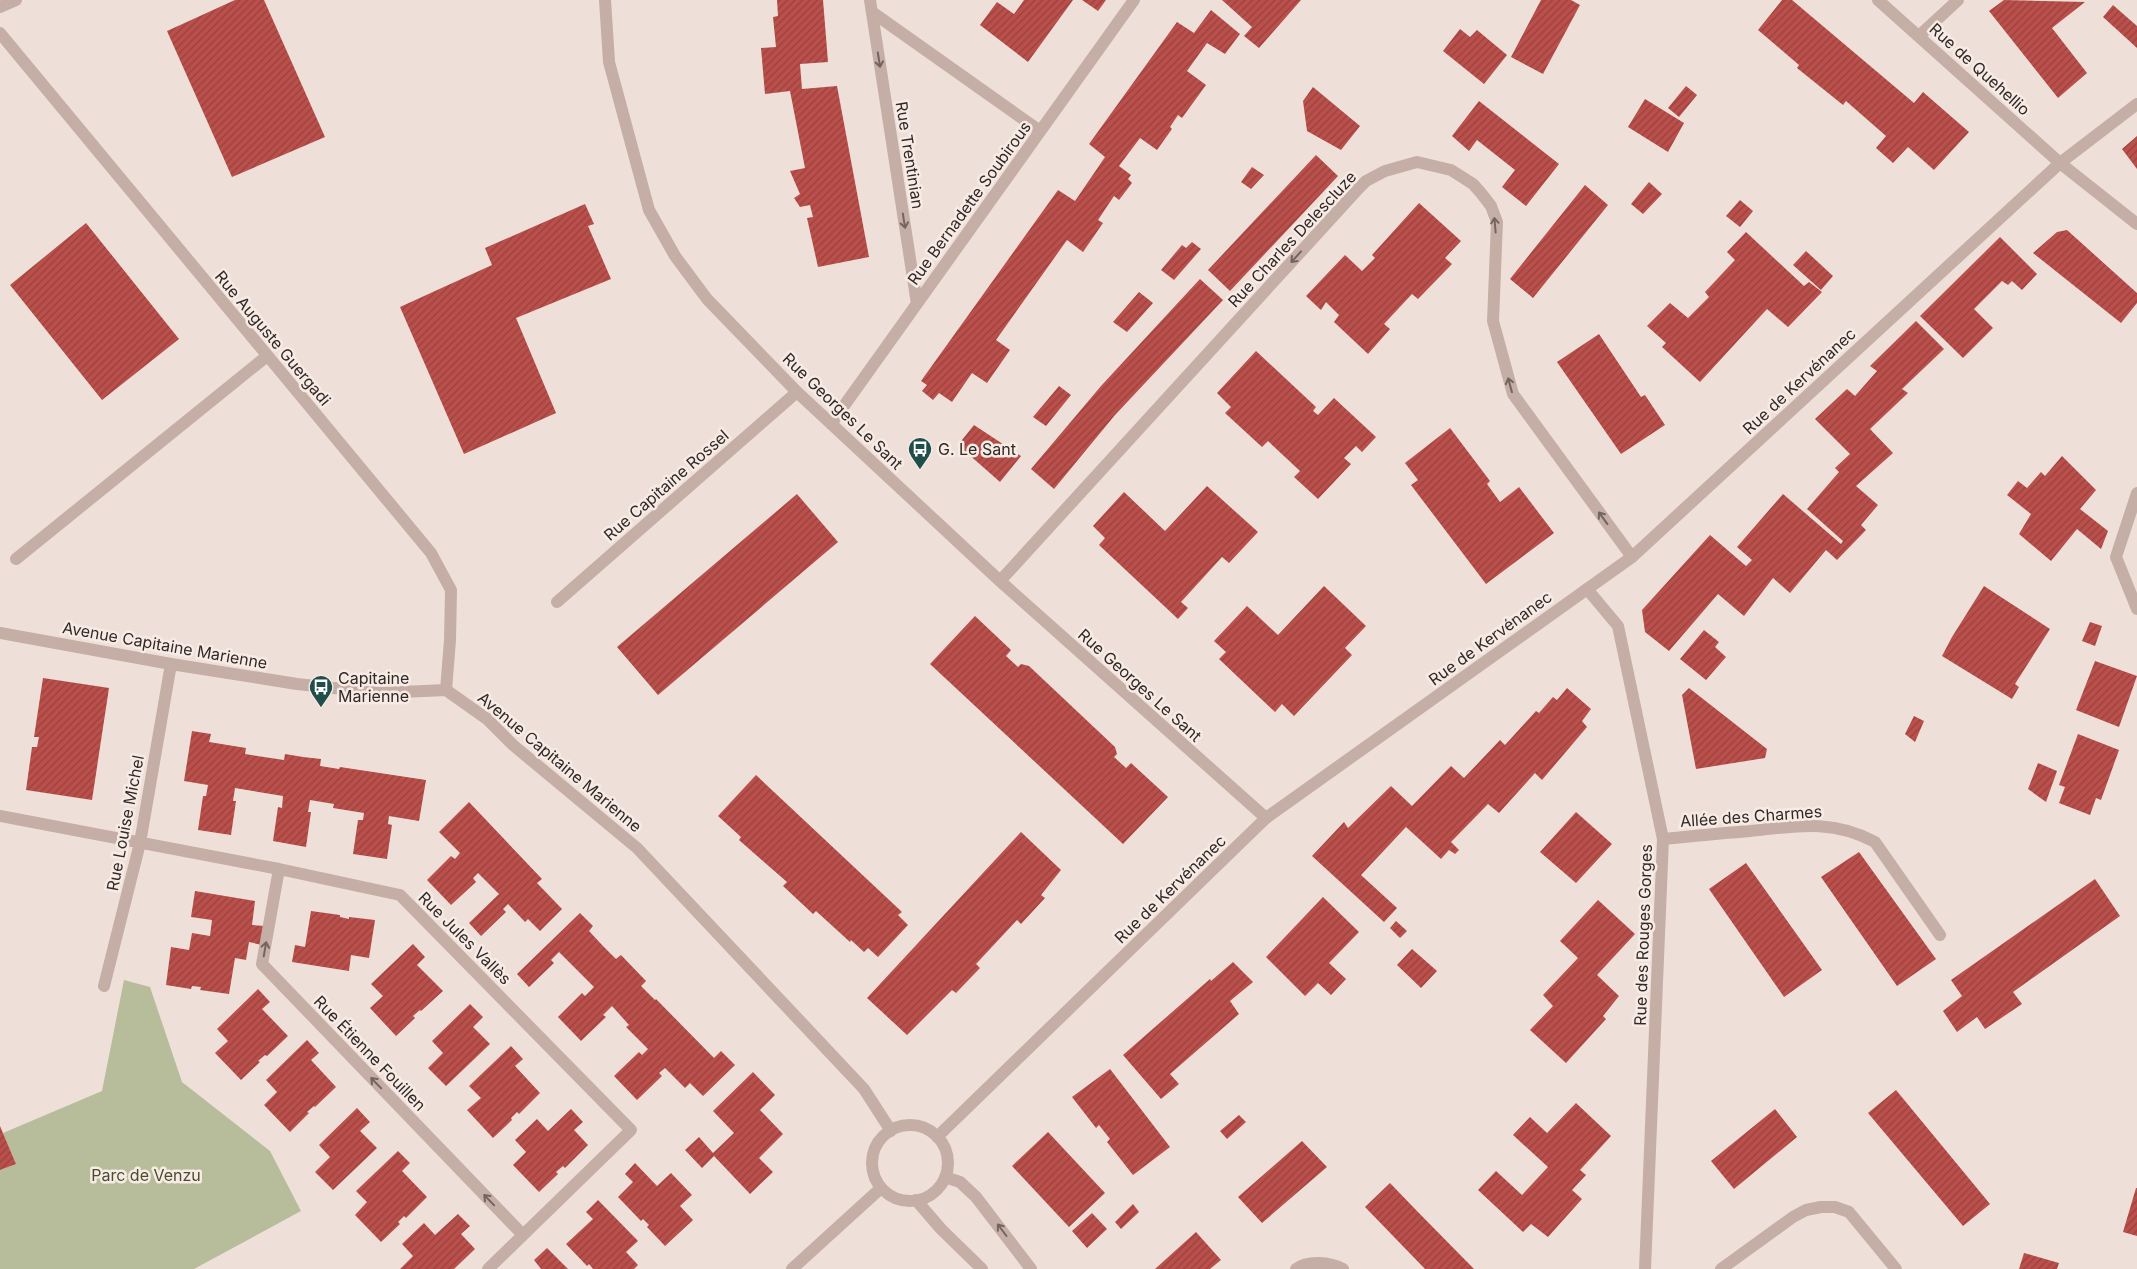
<svg xmlns="http://www.w3.org/2000/svg" width="2137" height="1269" font-family="Inter,sans-serif">
<defs>
<pattern id="building-hatch" width="6" height="6" patternUnits="userSpaceOnUse" patternTransform="scale(1.25)"><rect width="6" height="6" fill="#ba4f4b"/><path d="M-1 1l2-2M0 6l6-6M5 7l2-2" fill="none" stroke="#98423e"/></pattern>
</defs>
<rect width="100%" height="100%" fill="#eee0d9"/>
<path fill="#b7bc9b" d="M124 980 150 987 182 1082 270 1151 301 1211 194 1269H0V1170L16 1164 3 1133 102 1091Z"/>
<path fill="url(#building-hatch)" d="M235 0H264L325 137 232 177 167 31Z
M777 0H823L828 62 800 64 802 89 837 86 869 257 818 267 807 218 813 217 810 205 800 207 794 198 800 194 790 171 805 168 790 91 765 94 761 48 776 47 773 17 778 16Z
M1024 0H1073L1028 62 980 25 997 2 1014 14Z
M1082 0H1106L1098 11Z
M1222 0H1301L1259 48 1244 36 1252 27Z
M1541 0H1571L1580 5 1543 74 1511 57Z
M1782 0H1792L1914 103 1923 92 1969 132 1934 170 1908 147 1893 163 1876 148 1886 136 1846 101 1843 105 1797 68 1799 65 1758 30Z
M2004 0 2085 2 2052 28 2087 73 2058 98 1989 11Z
M2113 5 2137 26V48L2103 17Z
M1211 10 1240 34 1225 54 1207 43 1187 71 1206 85 1182 118 1178 115 1170 127 1172 129 1157 150 1140 138 1119 166 1131 175 1128 179 1132 183 1119 200 1114 196 1098 220 1103 223 1083 252 1067 240 996 340 1010 350 987 383 972 373 952 402 939 393 933 400 922 391 927 385 921 381 1058 190 1075 201 1105 157 1089 144 1177 22 1194 33Z
M1460 29 1470 37 1477 30 1507 55 1484 84 1443 51Z
M1686 86 1697 95 1679 117 1668 108Z
M1313 87 1360 126 1341 150 1307 131 1303 101Z
M1645 99 1684 123 1668 152 1628 127Z
M1479 101 1559 164 1526 206 1502 187 1515 170 1477 140 1469 151 1452 136Z
M2137 136V169L2122 149Z
M1316 155 1338 176 1230 291 1208 270Z
M1252 167 1264 175 1251 189 1241 182Z
M1649 182 1662 194 1643 214 1631 204Z
M1585 185 1608 205 1533 298 1510 279Z
M1740 200 1753 211 1740 227 1726 216Z
M1419 203 1461 241 1445 258 1452 264 1418 299 1412 294 1384 324 1390 329 1368 354 1334 322 1339 315 1326 302 1321 310 1306 296 1345 255 1362 271 1375 258 1372 255Z
M585 204 594 224 588 226 611 279 516 318 556 413 464 454 400 307 492 265 485 248Z
M86 223 179 339 102 400 10 285Z
M2067 230 2137 293V303L2121 323 2033 253 2057 232Z
M1746 232 1804 286 1809 282 1822 292 1788 327 1767 309 1700 382 1662 347 1666 343 1647 326 1670 303 1688 318 1709 297 1705 292 1735 260 1727 252Z
M2000 237 2037 274 2022 290 2012 281 2008 285 2002 281 1974 309 1993 328 1963 358 1920 316Z
M1192 242 1201 249 1174 280 1161 270 1182 245 1186 248Z
M1806 251 1833 276 1821 290 1793 265Z
M1200 279 1223 300 1115 415 1054 489 1031 469 1101 386Z
M1139 292 1153 303 1127 332 1113 322Z
M1916 321 1944 349 1902 389 1908 393 1870 429 1893 453 1856 486 1878 505 1861 525 1866 530 1837 560 1826 550 1790 593 1773 578 1744 616 1718 594 1669 651 1645 632 1642 610 1710 535 1746 566 1752 560 1737 547 1783 494 1841 544 1843 541 1807 509 1839 472 1835 468 1850 454 1815 419 1847 389 1855 396 1877 371 1870 366Z
M1599 334 1641 397 1645 395 1665 425 1621 454 1557 362Z
M1256 351 1316 407 1313 411 1318 415 1334 398 1376 437 1362 452 1356 446 1344 458 1351 464 1318 499 1294 477 1300 471 1268 441 1262 447 1225 413 1231 407 1217 393Z
M1059 386 1071 395 1046 426 1033 417Z
M974 425 1021 456 1000 482 958 445Z
M1450 428 1490 481 1487 484 1500 502 1519 487 1554 533 1486 584 1411 485 1418 480 1405 463Z
M2062 456 2096 490 2080 509 2108 531 2101 549 2077 529 2051 561 2019 534 2031 514 2007 495 2018 481 2027 488 2041 472 2045 476Z
M1207 486 1258 532 1229 563 1222 557 1181 602 1188 608 1178 619 1099 545 1105 538 1093 526 1124 492 1165 531Z
M797 494 838 542 658 695 617 647Z
M1324 586 1366 626 1345 648 1352 655 1294 716 1282 704 1275 712 1219 659 1226 652 1214 641 1247 606 1278 635Z
M1984 586 2050 629 2015 684 2019 687 2012 699 1942 656 1952 637Z
M975 616 1011 650 1006 656 1018 667 1021 664 1029 666 1115 747 1117 754 1114 757 1126 768 1131 763 1168 797 1123 844 930 664Z
M2090 622 2102 626 2095 646 2082 641Z
M1704 630 1719 642 1715 647 1726 657 1706 680 1680 659Z
M2095 661 2137 676 2119 727 2076 710Z
M43 678 109 688 92 800 26 790 32 747H37L39 737H34Z
M1567 688 1591 709 1582 721 1587 727 1542 780 1535 773 1499 813 1488 804 1451 842 1459 850 1455 854 1449 850 1441 859 1406 827 1361 875 1397 908 1384 922 1312 856 1344 822 1348 828 1391 786 1412 806 1451 766 1464 778 1500 740 1505 745 1536 711 1539 713 1553 697 1557 700Z
M1689 688 1767 749 1765 758 1696 769 1682 695Z
M1914 716 1924 721 1915 742 1905 734Z
M192 731 211 734 209 742 246 748 245 754 284 760 285 754 303 757 321 759 320 766 339 769 340 767 426 780 419 821 389 816 388 824 392 825 387 859 353 854 358 820H363L364 813 333 808 334 804 310 800 308 812H311L306 847 273 841 278 807 282 808 283 796 235 788 233 801H236L231 835 198 830 203 796H206L208 785 184 781Z
M2078 734 2119 750 2101 800 2096 798 2090 815 2059 803 2065 787 2059 785Z
M2038 763 2057 771 2046 802 2028 789Z
M756 775 902 912 898 915 908 925 878 957 868 948 864 952 851 940 850 942 816 911 813 914 783 886 787 882 739 840 741 837 718 816Z
M469 802 542 879 537 883 562 909 540 931 528 919 525 922 508 904 503 909 506 912 481 936 469 923 499 894 478 873 473 878 476 882 451 905 427 880 451 856 455 859 460 853 439 832Z
M1576 812 1612 844 1576 883 1540 852Z
M1021 832 1061 870 1041 895 1045 898 1021 924 1017 920 976 964 980 968 956 993 952 990 907 1035 867 998Z
M1859 852 1936 959 1897 986 1821 877Z
M1746 863 1822 970 1784 997 1709 889Z
M2095 879 2120 916 2013 992 2022 1004 1985 1029 1977 1017 1957 1032 1943 1011 1962 996 1951 980Z
M195 891 255 901 252 925 265 926 262 945 249 942 246 960 235 958 229 994 200 990 201 987 192 986 191 989 166 985 171 947 189 950 192 933 210 936 212 920 191 917Z
M1323 897 1359 932 1329 963 1346 979 1331 995 1318 983 1305 996 1266 957Z
M1598 900 1635 934 1597 975 1619 996 1603 1016 1606 1019 1566 1063 1530 1030 1553 1006 1543 995 1578 958 1560 941Z
M311 911 340 915V917L349 919V917L375 920 369 958 351 955 349 971 292 962 295 945 305 947Z
M580 913 593 926 589 931 602 945 616 959 621 955 646 981 641 986 655 1000 656 999 714 1058 721 1051 735 1065 703 1096 690 1083 685 1088 665 1068 659 1073 662 1076 637 1100 614 1076 639 1052 642 1055 648 1049 626 1027 629 1025 612 1006 603 1015 606 1017 581 1041 558 1017 582 993 585 996 594 987 559 952 551 960 554 963 529 987 517 974Z
M1396 921 1407 931 1400 938 1390 928Z
M413 944 425 957 417 965 443 991 421 1011 420 1010 413 1016 415 1018 396 1036 370 1008 383 996 371 984Z
M1412 949 1437 971 1421 988 1397 965Z
M1233 962 1253 982 1230 1001 1239 1014 1170 1074 1179 1084 1161 1099 1123 1055 1210 979 1211 981Z
M258 989 270 1002 262 1009 288 1036 267 1056 265 1055 258 1061 260 1062 241 1080 215 1053 228 1041 217 1029Z
M470 1004 483 1017 473 1027 490 1044 446 1086 428 1068 443 1053 432 1041Z
M307 1040 319 1053 311 1060 336 1087 315 1107 314 1106 307 1112 309 1113 290 1132 264 1105 277 1092 266 1080Z
M511 1046 523 1059 515 1066 540 1093 519 1114 517 1112 511 1118 512 1120 493 1138 467 1110 481 1098 469 1086Z
M1110 1069 1170 1147 1133 1175 1107 1142 1110 1139 1099 1125 1096 1128 1072 1097Z
M753 1072 775 1095 760 1110 783 1134 759 1158 773 1172 750 1194 714 1156 702 1168 685 1150 699 1137 713 1153 734 1133 713 1111Z
M1896 1090 1990 1204 1963 1226 1868 1113Z
M1576 1103 1611 1136 1580 1170 1586 1175 1572 1190 1582 1199 1548 1237 1531 1224 1523 1232 1478 1190 1496 1171 1522 1195 1548 1167 1513 1135 1530 1117 1547 1133Z
M357 1108 370 1122 360 1131 377 1148 333 1190 315 1172 330 1157 319 1145Z
M571 1109 583 1122 574 1130 588 1145 565 1168 563 1166 556 1172 558 1174 539 1192 513 1165 526 1152 515 1140 537 1119 548 1131Z
M1775 1109 1797 1137 1734 1189 1711 1161Z
M1239 1115 1246 1122 1227 1139 1220 1131Z
M0 1126 16 1164 0 1170Z
M1048 1132 1105 1193 1069 1227 1012 1166Z
M1302 1141 1327 1167 1262 1223 1238 1197Z
M398 1151 410 1163 402 1171 427 1197 406 1218 404 1216 398 1222 400 1224 381 1242 355 1215 367 1202 356 1191Z
M635 1163 657 1186 671 1173 692 1195 680 1206 693 1220 665 1246 647 1227 649 1225 643 1219 641 1221 618 1197 633 1182 625 1174Z
M1390 1183 1415 1209 1474 1269H1425L1365 1207Z
M2136 1188H2137V1236L2123 1232Z
M598 1200 638 1241 626 1252 638 1265 634 1269H593L589 1264 587 1266 566 1244 593 1219 586 1212Z
M1133 1204 1139 1212 1121 1229 1115 1222Z
M1092 1213 1107 1229 1087 1248 1072 1231Z
M458 1214 470 1226 461 1234 475 1249 454 1269H400L413 1256 402 1244 424 1223 435 1235Z
M1196 1232 1221 1260 1210 1269H1155Z
M547 1248 568 1269H541L534 1260Z
M2024 1253 2059 1263 2057 1269H2019Z"/>
<g fill="none" stroke-linecap="round" stroke-linejoin="round">
<path stroke="#c5aea6" stroke-width="12" d="M16 559 267 356"/>
<path stroke="#c5aea6" stroke-width="12" d="M605 0 609 62 649 210 675 256 707 299 797 392 1000 581 1266 818
M870 0 917 304
M1878 0 2060 163 2137 224
M0 7 16 0
M872 12 1040 131
M0 33 431 553 451 590 450 640 446 690
M1919 36 1958 0
M831 424 1134 0
M2137 493 2116 557 2137 609
M1000 581 1359 188 1366 181 1385 171 1417 162 1451 170 1473 184 1481 193 1491 206 1497 222 1493 321 1513 394 1632 557
M1587 589 1618 626 1663 839 1645 1269
M557 602 797 392
M0 816 279 869 400 895 631 1130 488 1269
M1663 839C1693 836 1722 833 1751 831 1796 826 1833 819 1875 842L1940 935
M279 869 262 964 523 1235
M104 986 140 843 171 664
M1296 1269C1308 1260 1330 1262 1343 1269
M1721 1269 1793 1217 1806 1210 1821 1207H1835L1849 1212 1896 1269"/>
<path stroke="#c5aea6" stroke-width="12" d="M0 633 171 664 297 684 379 693 446 690 487 719 513 745 637 848 864 1089 891 1131
M872 1163a38 38 0 1 1 76 0a38 38 0 1 1-76 0Z
M937 1137 1266 818 1632 557 2060 163 2137 104
M945 1177 960 1182 976 1197 1031 1269
M916 1200 941 1229 982 1269
M792 1269 881 1188"/>
</g>
<defs><path id="oneway-shaft" d="M-6 0H5M1.5-3L5.5 0L1.5 3" fill="none" stroke-width="1.6" stroke-linecap="round" stroke-linejoin="round" transform="scale(1.25)"/></defs>
<g stroke="#746460">
<use href="#oneway-shaft" transform="translate(879 60) rotate(81)"/>
<use href="#oneway-shaft" transform="translate(904 221) rotate(81)"/>
<use href="#oneway-shaft" transform="translate(1495 225) rotate(-95)"/>
<use href="#oneway-shaft" transform="translate(1296 257) rotate(132)"/>
<use href="#oneway-shaft" transform="translate(1510 385) rotate(-105)"/>
<use href="#oneway-shaft" transform="translate(1603 518) rotate(-126)"/>
<use href="#oneway-shaft" transform="translate(265 949) rotate(-80)"/>
<use href="#oneway-shaft" transform="translate(376 1083) rotate(-134)"/>
<use href="#oneway-shaft" transform="translate(489 1200) rotate(-134)"/>
<use href="#oneway-shaft" transform="translate(1002 1230) rotate(-127)"/>
</g>
<defs>
<g id="bus-pin" transform="scale(1.25)"><path d="M0 17L-7.5 6A9.5 9.5 0 1 1 7.5 6Z" fill="#204f49" stroke="#f7ebe5"/><path d="M-5-6H5V4H4V6H2V4H-2V6H-4V4H-5ZM-3.5-4V0h7V-4ZM-3.5 1.2v1.5H-2V1.2ZM2 1.2v1.5H3.5V1.2Z" fill="#fff"/></g>
</defs>
<g fill-rule="evenodd">
<use href="#bus-pin" x="920" y="449"/>
<use href="#bus-pin" x="321" y="687"/>
</g>
<g text-anchor="middle" stroke-width="5" stroke-linejoin="round" paint-order="stroke">
<g font-size="16" fill="#322826" stroke="#f7ebe5">
<text transform="translate(1980 69) rotate(42)" y="6">Rue de Quehellio</text>
<text transform="translate(910 155) rotate(81)" y="6">Rue Trentinian</text>
<text transform="translate(969 203) rotate(-54)" y="6">Rue Bernadette Soubirous</text>
<text transform="translate(1292 239) rotate(-47)" y="6">Rue Charles Delescluze</text>
<text transform="translate(273 338) rotate(50)" y="6">Rue Auguste Guergadi</text>
<text transform="translate(1799 381) rotate(-43)" y="6">Rue de Kervénanec</text>
<text transform="translate(843 411) rotate(44)" y="6">Rue Georges Le Sant</text>
<text transform="translate(666 485) rotate(-41)" y="6">Rue Capitaine Rossel</text>
<text transform="translate(1490 638) rotate(-36)" y="6">Rue de Kervénanec</text>
<text transform="translate(165 645) rotate(10)" y="6">Avenue Capitaine Marienne</text>
<text transform="translate(1140 685) rotate(42)" y="6">Rue Georges Le Sant</text>
<text transform="translate(560 762) rotate(40)" y="6">Avenue Capitaine Marienne</text>
<text transform="translate(1751 816) rotate(-4)" y="6">Allée des Charmes</text>
<text transform="translate(125 823) rotate(-79)" y="6">Rue Louise Michel</text>
<text transform="translate(1170 889) rotate(-44)" y="6">Rue de Kervénanec</text>
<text transform="translate(1643 935) rotate(-88)" y="6">Rue des Rouges Gorges</text>
<text transform="translate(465 938) rotate(45)" y="6">Rue Jules Vallès</text>
<text transform="translate(370 1053) rotate(46)" y="6">Rue Étienne Fouillen</text>
</g>
<g font-size="16" fill="#322826" stroke="#f7ebe5" text-anchor="start">
<text x="938" y="455">G. Le Sant</text>
<text x="338" y="684">Capitaine<tspan x="338" dy="18">Marienne</tspan></text>
</g>
<g font-size="16" fill="#484e2d" stroke="#f7ebe5">
<text x="146" y="1181">Parc de Venzu</text>
</g>
</g>
</svg>
